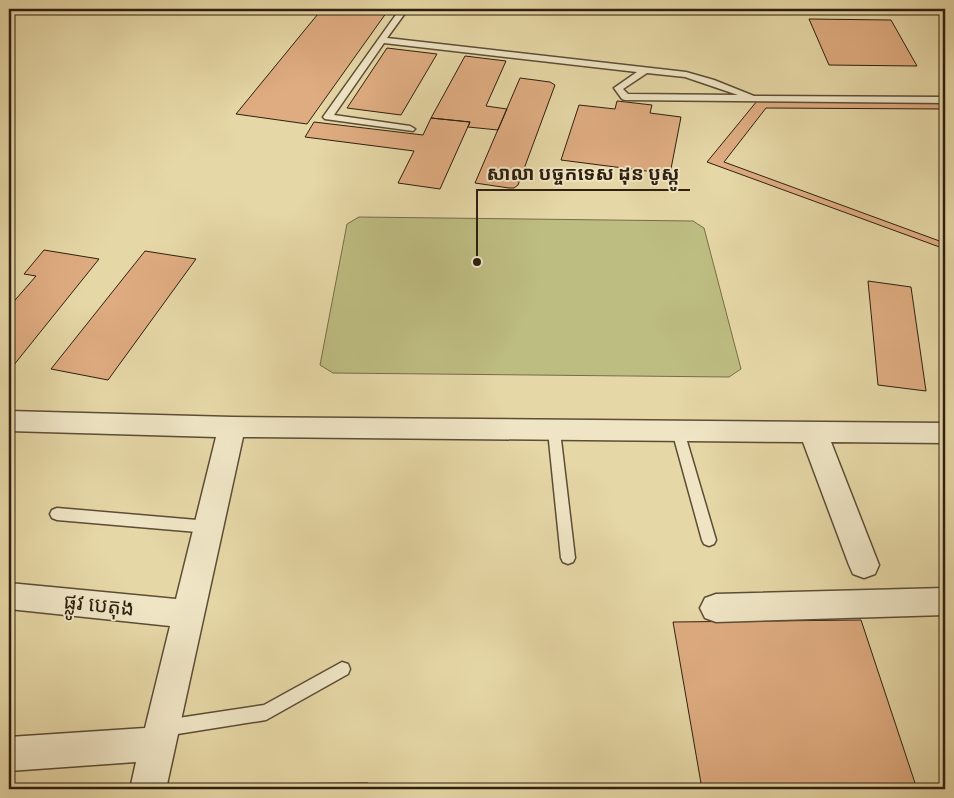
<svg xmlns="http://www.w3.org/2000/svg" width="954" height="798" font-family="'IM FELL English','Noto Sans Khmer',serif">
<rect width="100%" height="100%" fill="#e6d7a6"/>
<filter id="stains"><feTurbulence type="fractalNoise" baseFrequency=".004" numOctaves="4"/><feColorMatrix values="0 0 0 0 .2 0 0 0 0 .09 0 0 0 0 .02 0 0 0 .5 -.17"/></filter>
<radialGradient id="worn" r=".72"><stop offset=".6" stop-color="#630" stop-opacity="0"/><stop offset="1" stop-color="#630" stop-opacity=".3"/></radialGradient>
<path fill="#bdbc81" stroke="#766e48" d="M359 217 693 221 704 228 741 369 729 377 333 373 320 365 347 224Z"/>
<path fill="#dfac81" stroke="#2e1f0f" d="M322 9H389L307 124 236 114Z
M562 9H596L593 13H589Z
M809 19 891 20 917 66 829 65Z
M387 48 437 54 401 115 347 108Z
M465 56 506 61 486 106 507 109 498 130 468 127 470 122 431 118Z
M520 78 550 82 555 85 518 185 514 188H509L475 183Z
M617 101 652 105 650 113 681 117 670 174 561 160 579 105 615 109Z
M757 101 945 103V109L766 108 724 162 945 243V249L707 162Z
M431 118 470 122 440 189 398 183 414 151 305 137 314 122 423 135Z
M44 250 99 259 9 371V307L36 276 24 274Z
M145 251 196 259 108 380 51 369Z
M868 281 911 287 926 391 878 385Z
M861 620 917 789H702L673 622Z
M368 783 367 789H221L222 784Z"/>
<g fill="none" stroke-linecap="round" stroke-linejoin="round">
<g stroke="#5c4d35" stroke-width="3">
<path id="lane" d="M400 9H408L387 38 686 72 714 80 754 96 945 97V103L625 100 622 99 614 88 637 72 384 43 334 115 410 126 415 129 413 131 325 119 323 117ZM647 73 685 77 738 95 628 94 623 89Z
M554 426 559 428 560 431 575 558 573 562 568 564 563 562 561 558 548 431 549 428Z
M678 426 683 428 684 431 716 540 714 544 709 546 704 544 702 540 672 431 673 428Z
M57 508 209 521 214 523 216 527 214 531 209 533 57 520 52 518 50 514 52 510Z
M342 662 348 664 350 669 348 674 266 720 165 736 159 734 157 728 159 722 165 720 264 705Z"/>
</g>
<g stroke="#5c4d35" stroke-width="3">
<path id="street" d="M9 411 232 417 945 423V443L831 442 879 565 875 574 864 578 853 574 849 565 803 442 243 437 166 789H130L136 762 9 771V737L145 728 170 626 9 609V583L176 599 216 437 9 431Z
M945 588V615L716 622 705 618 700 608 705 598 716 594Z"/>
</g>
<use href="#lane" fill="#efe5c5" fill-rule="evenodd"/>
<use href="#street" fill="#efe5c5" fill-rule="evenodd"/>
</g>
<g text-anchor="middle" stroke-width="4" stroke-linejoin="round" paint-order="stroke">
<g font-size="21" fill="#2e1f0f" stroke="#efe5c5">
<text transform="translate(99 605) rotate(6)" y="7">ផ្លូវ បេតុង</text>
</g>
</g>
<path fill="none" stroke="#2e1f0f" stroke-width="2" d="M477 262L477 190H690"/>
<circle fill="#2e1f0f" stroke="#efe5c5" stroke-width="2" cx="477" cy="262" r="5"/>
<g font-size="19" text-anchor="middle" font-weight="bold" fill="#2e1f0f" stroke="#efe5c5" stroke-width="4" stroke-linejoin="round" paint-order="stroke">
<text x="583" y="180">សាលា បច្ចកទេស ដុន បូស្កូ</text>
</g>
<rect width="954" height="798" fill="none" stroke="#e6d7a6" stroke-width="30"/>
<rect x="10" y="10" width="934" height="778" fill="none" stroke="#2e1f0f" stroke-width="2.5"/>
<rect x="15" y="15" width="924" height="768" fill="none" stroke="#2e1f0f"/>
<rect width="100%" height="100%" filter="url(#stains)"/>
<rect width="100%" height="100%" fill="url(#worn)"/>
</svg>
